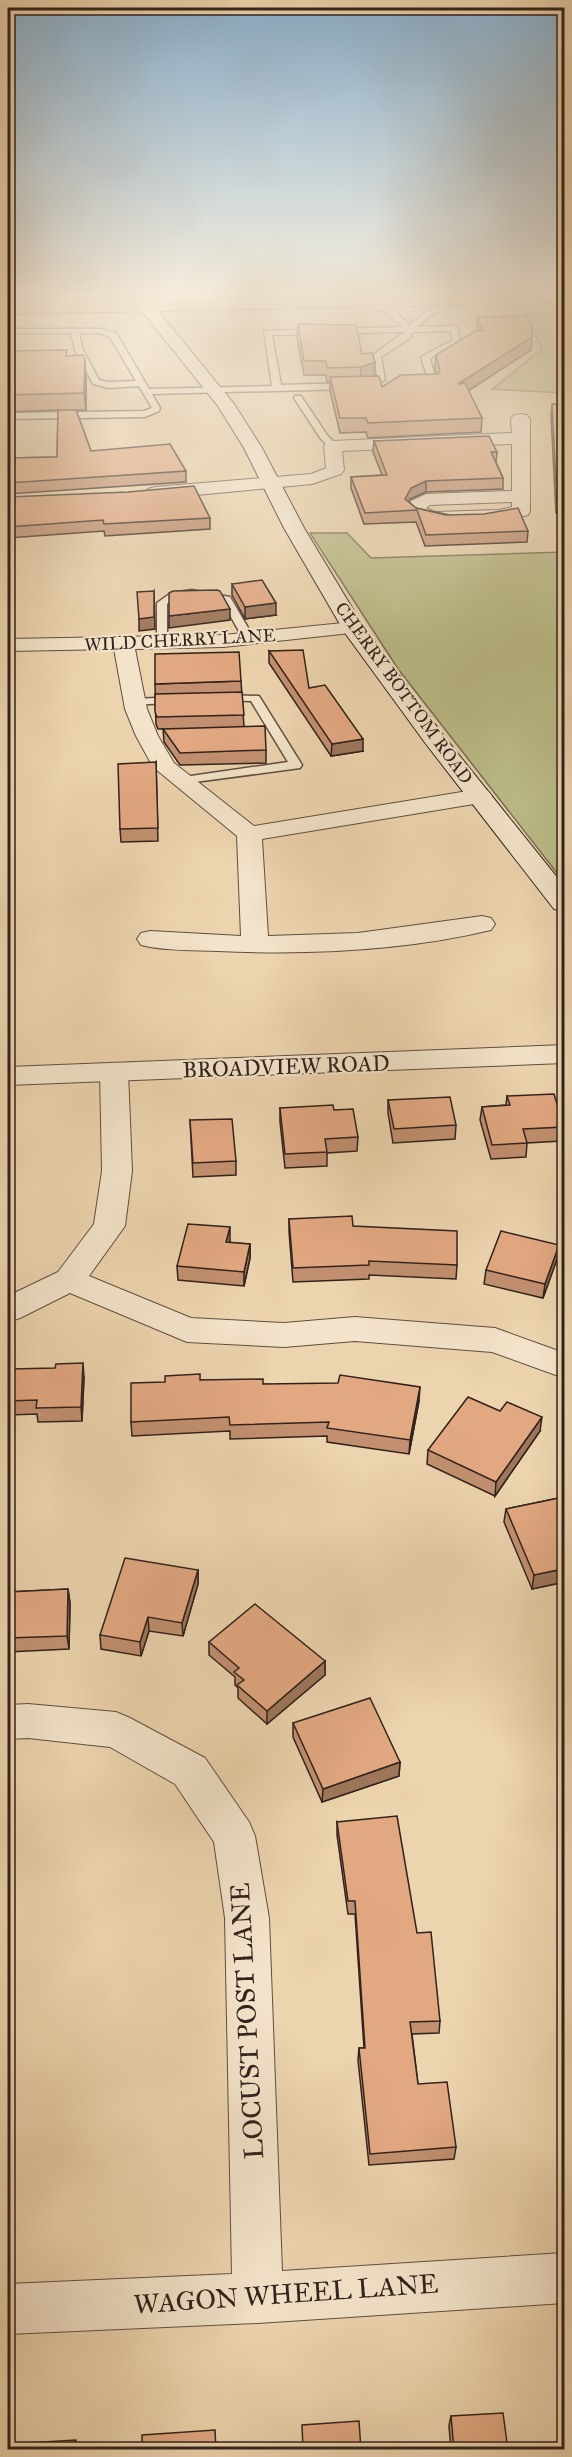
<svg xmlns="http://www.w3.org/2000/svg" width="572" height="2457" font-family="'IM FELL Great Primer',serif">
<rect width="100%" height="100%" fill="#ecd4ae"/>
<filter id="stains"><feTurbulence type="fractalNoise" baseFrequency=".00333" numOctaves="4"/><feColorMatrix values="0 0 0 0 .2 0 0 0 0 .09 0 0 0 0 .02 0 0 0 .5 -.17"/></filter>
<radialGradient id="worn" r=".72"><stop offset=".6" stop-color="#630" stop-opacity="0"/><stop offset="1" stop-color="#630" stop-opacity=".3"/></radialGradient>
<path fill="#bbbc88" stroke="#766f52" stroke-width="1.5" d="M564 307V393L492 389 542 349 522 309Z
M310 533H347L371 558 564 552V882L398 669Z"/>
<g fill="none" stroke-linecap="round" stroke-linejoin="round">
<g stroke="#604e40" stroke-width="3">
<path id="service" d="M459 297 466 299 433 314 417 327 454 326 458 328 460 343 430 358 437 386 424 388 420 385 429 382 421 357 453 340 450 331 413 332 410 338 381 357 385 380 361 389 357 386 358 384 377 377 374 354 405 332 272 335 281 385 350 383 354 386 350 389 152 394 160 408 159 411 145 417 8 419V413L144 411 152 408 139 386 108 388 93 384 75 350 71 333H8V329H101L116 333 149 389 272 386 264 331 402 327 387 313 356 301 360 299 393 309 409 325 427 311ZM79 333H100L110 337 136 381 108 382 99 380 83 350Z
M295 396H301L327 435 338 446 336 448H330L321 439 294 398Z
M192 590 230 597 254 638 252 640H244L222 601C205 595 182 592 167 604V642L161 645 157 644V603L171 593Z
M222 695 259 696 302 765 300 768 180 784 178 781 180 778 184 777 288 762 251 701 218 700V696Z
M176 697 182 700 180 702 135 705 129 702 135 699Z"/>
</g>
<g stroke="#604e40" stroke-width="2">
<path id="minor" d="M363 295H384C378 302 363 306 355 304L352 301Z
M521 414 527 415 530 419V511L528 515C502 521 424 535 407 510L411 501 426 494 512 491V444L342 451 344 470 341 474 312 484 155 499 148 497 146 493 148 489 155 487 311 474 326 468 324 446 327 442 333 441 512 433 511 419 514 415ZM512 502V507L499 510 435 512 426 508 430 505Z
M353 622 360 624 363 628 360 632 223 647 135 649 147 709 158 736 174 763 254 826 480 789 488 791 492 796 488 801 480 803 262 839 268 936 358 933 482 916 491 918 495 924 491 930C403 951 308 955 218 951 193 950 165 951 141 945L137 939 141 933 150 931 241 936 237 836 153 767 136 736 125 709 114 649 8 651V639L223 635Z
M114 1063 124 1066 128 1072 132 1171 125 1226 89 1276 191 1318 284 1323 355 1317 495 1328 564 1353V1378L492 1352 355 1341 284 1347 187 1342 70 1293 20 1318 8 1322V1296L58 1272 94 1224 102 1171 100 1072 104 1066Z
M28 1704 116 1712 130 1718 205 1758 249 1822 255 1836 269 1918 282 2271 564 2253V2303L258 2323 8 2334V2284L232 2274 225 1918 214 1842 175 1784 110 1747 28 1738 8 1739V1705Z"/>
</g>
<g stroke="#604e40" stroke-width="2">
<path id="tertiary" d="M564 1045V1063L8 1085V1067Z"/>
</g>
<g stroke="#31221c" stroke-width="2">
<path id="secondary" d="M129 295H145L234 404 262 448 304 528 363 626 442 734 564 886V911L554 909 426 744 345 633 284 528 244 448 218 406Z"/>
</g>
<g stroke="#31221c" stroke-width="2">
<path id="primary" d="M484 295H564V303L8 314V304Z"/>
</g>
<use href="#service" fill="#f3e3ca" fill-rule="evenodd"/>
<use href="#minor" fill="#f3e3ca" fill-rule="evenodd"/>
<use href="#tertiary" fill="#f3e3ca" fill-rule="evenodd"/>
<use href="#secondary" fill="#f3e3ca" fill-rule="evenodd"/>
<use href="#primary" fill="#e6ba77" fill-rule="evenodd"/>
</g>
<path fill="#c29070" stroke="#31221c" stroke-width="1.5" d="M477 317 532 337 531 350 468 391 482 418 481 432 368 438 366 432 340 433 330 391V382H327L326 375H304L297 338 298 324 362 354 375 362 374 376 382 387 436 374 435 368 436 355 477 331Z
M8 351 67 356 86 376V410H76L91 451 186 471V482L8 494V458L57 457 58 410 8 412Z
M552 404 564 405V513H556L551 415Z
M374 441 497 452 496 462 503 478V489L426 492 410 499 409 502 416 508 528 531 527 542 425 546 416 522 364 524 351 488V477L382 475 373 452Z
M8 497 210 518V529L105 536 104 531 8 538Z
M232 584 276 615 245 619 232 595Z
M269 651 363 751 331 756 269 663Z
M241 681 244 727 266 750V763L180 765 164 742 163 729H158L156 724 155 684Z
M156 762 158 841 121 842 120 829Z
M507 1096 564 1127 562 1141 527 1143 526 1157 491 1159 480 1120 482 1107 506 1105Z
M388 1100 456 1125 455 1139 393 1143 388 1113Z
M280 1108 334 1110 358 1137 357 1151 327 1153V1166L285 1168 280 1122Z
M190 1120 236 1161V1175L193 1177Z
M289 1219 353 1226 457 1265 456 1279 369 1275V1279L293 1282 289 1232Z
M230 1241V1243L250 1244V1258L244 1286 178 1280 177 1266Z
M557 1259 543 1298 484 1284 486 1270Z
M84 1377 82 1421 38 1422 37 1414 9 1415 8 1396Z
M200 1380 263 1384 419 1401 409 1454 327 1442V1436L230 1439V1431L132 1436 131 1422Z
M540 1431 495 1496 427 1464 428 1450Z
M564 1497V1593L560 1583 532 1589 504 1522 506 1509Z
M198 1570V1584L183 1636 149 1631 141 1656 101 1649 100 1635Z
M68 1589 70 1603 69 1649 8 1652V1592Z
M209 1642 325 1661V1675L267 1724 238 1698V1688L235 1685V1677L209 1655Z
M293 1723 400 1762 399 1776 322 1802 293 1737Z
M337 1822 417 1933 440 2021 439 2033 412 2034 418 2084 456 2147 454 2159 369 2165 358 2060 359 2048H364L355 1914H348L337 1835Z
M451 2416 508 2450H451L449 2426Z"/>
<path fill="#9e765b" stroke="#31221c" stroke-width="1.5" d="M532 337 531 350 457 398 458 384Z
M85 359 86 376V410L84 393Z
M375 362 374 376 361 381V367Z
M426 481V492L410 499 405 510V499L411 488Z
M154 591 155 629 139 631V619Z
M276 603V615L245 619V607Z
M230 609V620L169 628V616Z
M363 739V751L331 756 332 744Z
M230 1227V1241L227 1256 226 1242Z
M250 1244V1258L244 1286V1272Z
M559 1245 557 1259 543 1298 545 1284Z
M83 1363 84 1377 82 1421 81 1407Z
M420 1387 419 1401 409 1454 410 1440Z
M542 1417 540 1431 495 1496 496 1482Z
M563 1569 560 1583 532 1589 534 1575Z
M198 1570V1584L183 1636 182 1623Z
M68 1589 70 1603 69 1649 67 1636Z
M148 1617 149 1631 141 1656 140 1642Z
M325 1661V1675L267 1724V1711Z
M400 1762 399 1776 322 1802 323 1789Z"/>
<path fill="#e2a882" stroke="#31221c" stroke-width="1.5" d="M527 316 532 328V337L458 384 465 383 482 418 368 423 366 418H340L330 377 379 376 382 387 401 375 438 374 440 371 436 355 475 331H483L477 317Z
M298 324 356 325 362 354 372 353 375 362 361 367 327 368 326 361H304Z
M67 350 66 356 83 355 85 359 84 393 8 395V351Z
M552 404 564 405V502H557Z
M58 410H76L91 451 170 444 186 471 8 483V458L57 457Z
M489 436 497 452H491L503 478 426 481 411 488 405 499 416 508 446 515 484 514 518 508 528 531 426 535 417 510 365 513 351 477 387 475 374 441Z
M194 486 210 518 104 524 103 520 8 527V497L128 492Z
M262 580 276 603 245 607 232 584Z
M217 590 220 591 230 609 169 616V593L173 591Z
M154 591V617L139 619 137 592Z
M303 650 309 688 325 685 363 739 332 744 269 651Z
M239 652 241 681 155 684V654Z
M242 692 244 715 157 717 155 712V694Z
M265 726 266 750 180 753 163 729Z
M156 762 158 828 120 829 118 764Z
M554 1094 564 1127 523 1129 527 1143 492 1145 482 1107 510 1105 507 1096Z
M450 1097 456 1125 394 1129 388 1100Z
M333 1105 334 1110 353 1109 358 1137 325 1139 327 1152 285 1154 280 1108Z
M232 1119 236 1161 193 1163 190 1120Z
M352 1216 353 1226 457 1231V1265L369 1261V1265L293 1268 289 1219Z
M188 1224 230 1227 226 1242 250 1244 244 1272 177 1266Z
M501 1231 559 1245 545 1284 486 1270Z
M83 1363 81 1407 36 1408 37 1400 8 1401 10 1369 55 1368 56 1364Z
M200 1374V1380L263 1379V1384L338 1383 340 1375 420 1387 410 1440 327 1428 329 1422 230 1425 229 1417 131 1422V1383L165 1382V1376Z
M468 1397 500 1411 507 1402 542 1417 496 1482 428 1450Z
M564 1497V1574L563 1569 534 1575 506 1509Z
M125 1558 198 1570 182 1623 148 1617 140 1642 100 1635Z
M68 1589 67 1636 8 1638V1592Z
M255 1604 325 1661 267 1711 237 1685 244 1680 234 1672 239 1668 209 1642Z
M370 1698 400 1762 323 1789 293 1723Z
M397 1816 417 1933 431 1932 440 2021 410 2022 418 2084 447 2082 456 2147 370 2154 359 2048H365L355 1901H348L337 1822Z
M503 2413 508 2450H454L451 2416Z
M359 2421 361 2450H292L303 2449 302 2425Z
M215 2430 216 2450H142V2435Z
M76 2440V2450H8V2444Z"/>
<linearGradient id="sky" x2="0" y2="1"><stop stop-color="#8bb4d4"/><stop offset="0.46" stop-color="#f6ecdb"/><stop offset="1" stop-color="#f6ecdb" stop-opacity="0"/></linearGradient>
<rect width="572" height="639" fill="url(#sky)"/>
<g text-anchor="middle" stroke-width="4.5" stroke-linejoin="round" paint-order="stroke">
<g font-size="18" fill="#31221c" stroke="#f3e3ca">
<text transform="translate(180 640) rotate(-3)" y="6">WILD CHERRY LANE</text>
<text transform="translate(404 693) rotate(54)" y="6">CHERRY BOTTOM ROAD</text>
</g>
<g font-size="22" fill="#31221c" stroke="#f3e3ca">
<text transform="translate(286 1066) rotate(-2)" y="8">BROADVIEW ROAD</text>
</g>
<g font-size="27" fill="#31221c" stroke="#f3e3ca">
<text transform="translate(247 2021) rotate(-93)" y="9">LOCUST POST LANE</text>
<text transform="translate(286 2294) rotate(-4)" y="9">WAGON WHEEL LANE</text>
</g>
</g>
<rect width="572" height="2457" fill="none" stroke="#ecd4ae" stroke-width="30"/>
<rect x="9" y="9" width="554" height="2439" fill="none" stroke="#31221c" stroke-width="3"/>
<rect x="15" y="15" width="542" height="2427" fill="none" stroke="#31221c" stroke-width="1.5"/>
<rect width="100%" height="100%" filter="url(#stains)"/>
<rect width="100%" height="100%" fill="url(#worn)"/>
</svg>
